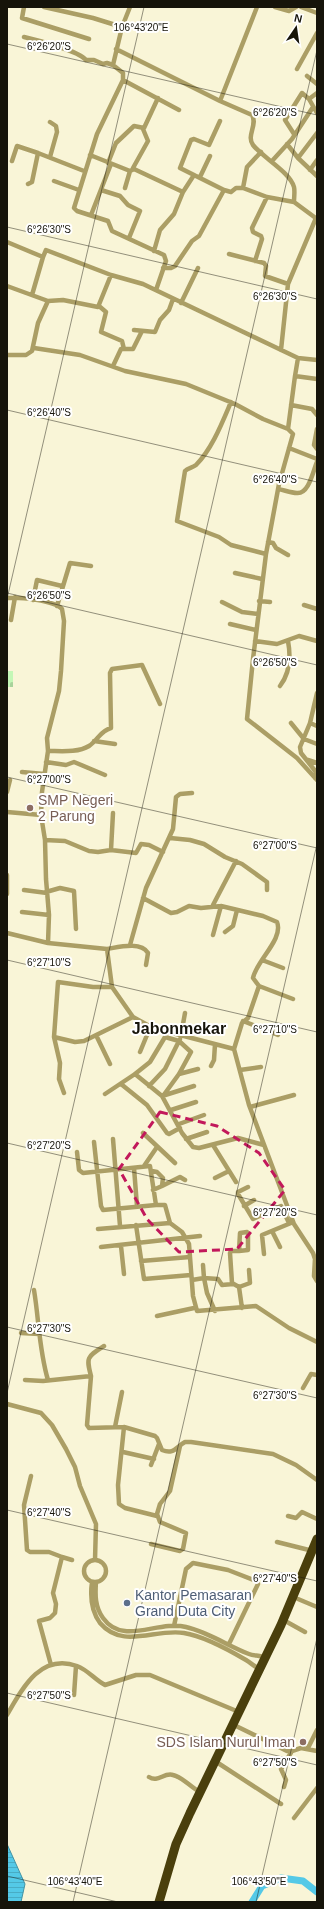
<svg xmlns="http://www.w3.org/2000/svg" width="324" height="1909" font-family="Arial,sans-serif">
<defs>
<pattern id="cemetery-stones" width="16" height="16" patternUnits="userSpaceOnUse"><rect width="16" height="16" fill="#c4f7b6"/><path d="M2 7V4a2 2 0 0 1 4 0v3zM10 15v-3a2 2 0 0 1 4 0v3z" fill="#a8d39b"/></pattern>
<pattern id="water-rules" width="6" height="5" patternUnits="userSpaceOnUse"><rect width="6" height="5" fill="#54c9e7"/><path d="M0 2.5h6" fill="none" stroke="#48acc5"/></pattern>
</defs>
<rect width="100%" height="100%" fill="#f9f5d7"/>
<path fill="url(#cemetery-stones)" d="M7 671H13V687H7Z"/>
<path fill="url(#water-rules)" stroke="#4193a5" d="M7 1844 25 1884 21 1902H7Z"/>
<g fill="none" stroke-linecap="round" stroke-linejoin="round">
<path stroke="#54c9e7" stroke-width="7" d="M252 1902 262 1886 281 1878 303 1881 317 1892"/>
<path stroke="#ab9e65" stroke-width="4.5" d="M24 7 22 18 89 39
M44 7 93 18 122 27
M130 7 122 27 113 65 123 73V80L97 134 74 208 77 211 108 221 112 231 164 255 166 261 156 290
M257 7 220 101 252 115C258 124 246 136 253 145 262 157 290 172 294 187 295 191 294 197 294 202L317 219
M275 7 289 11 296 7
M301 7 317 13
M24 37C37 40 79 51 86 60H94L103 64 107 63 113 65
M116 49 220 101
M297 69 317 33
M307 76 317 84
M123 80 179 110
M309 99 317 93
M220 121 209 145 194 139 191 140 180 168 224 190
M294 134 285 120 302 93 309 99 317 113
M287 144 298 158 317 176
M90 155 130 171 134 169 183 192
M50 157 57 132 56 126 50 122
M298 158 317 133
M12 161 17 146 38 153
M272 161 292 139 313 107
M108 163 116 143 134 126 144 128 158 98
M133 168 148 141 143 129
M310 170 317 160
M200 177 210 156
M54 181 79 190
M28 184 32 182 38 153 84 171
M125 188 130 171
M243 188 247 167 261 152
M101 190 120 196 128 205 140 211 129 238
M91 215 111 164
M7 242 43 257 46 250 111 275 143 284 298 358 295 376 317 379
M154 251 160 230 174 214 183 192 194 175
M229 254 264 263 266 266 265 276 288 284
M255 261 262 239 261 236 253 232 252 228 267 197
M163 268H171L175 266 192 241 199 236 224 190 231 192 236 188H243L267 197 294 202
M7 286 48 301 63 300 98 307 111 275
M32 295 43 257
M181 303 198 268
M99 306 106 312 101 332 122 341 124 349
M134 330 155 332 160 320 169 310 173 299
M34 348 80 355 125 371 186 384 235 404 263 419 288 429
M281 350 288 284 316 218
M7 355H26L32 351 38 323 48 301
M298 358 317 360
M113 366 121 349H133L142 331
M295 376 288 429 293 434 279 484 266 554 253 659 247 719 297 758 317 780
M231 402C222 423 212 449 196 465 192 468 188 468 185 471L177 521 219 537 231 545 266 554
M291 405 312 409 317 415
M317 429 314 445 317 449
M289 448 317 459
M278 489C284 490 291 493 297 493 309 494 313 471 317 462
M268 542 273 543 276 548 288 555
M235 573 262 579
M7 598C19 597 54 600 62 609L64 621 61 671 59 691 47 738 48 751 42 792 41 815
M33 600 37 580 62 586
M259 601 270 602
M222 602 242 612 258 614
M304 605 317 609
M57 606 70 563 91 566
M11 620 15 597
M230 624 256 630
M255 641 277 644 299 636 317 641
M280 686C290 673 291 657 288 641
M291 723 304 739 317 744
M310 723 317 726
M94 741 115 744
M48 751C60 751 78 753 89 746 98 740 100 731 111 728L110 673 112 669 142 665 160 704
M308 760 317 763
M46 762 66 765 74 762 105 775
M22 772 44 774
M315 778 316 772 301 753 300 747 310 723 317 693
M7 792 10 780
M7 812 41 815 45 840 46 879 49 915 48 943 107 949 112 987 133 1017 153 1028 234 1049 249 1105 294 1224 313 1253 315 1259 314 1276 317 1281
M170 838 190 840 204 844 225 857 242 864 267 882V890
M45 840 65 841 89 851 98 852 111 850 136 853 141 844 149 845 163 852
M111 850 113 813
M7 875V894
M24 890 47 893
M46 892 60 888 74 891 76 929
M143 898 171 913 177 912 189 906 201 908 221 906 263 916 277 922C284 939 256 961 253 978L259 986 248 1018 242 1023 234 1049
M213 905 236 861
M22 912 49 915
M225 932 233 926 237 910
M7 933 48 943
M213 935 221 906
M130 945 146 888 173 829 176 797 180 794 192 793
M107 949C119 947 141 941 148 953L146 965
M262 960 283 968
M259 986 293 999
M112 987H93L58 982 54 1037 75 1042 84 1041 133 1017
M243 1021 278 1035
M96 1035 110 1064
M181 1035 185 1013
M54 1037 60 1063 59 1079 64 1093
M140 1052 147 1035 153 1028
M211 1066 214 1060 215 1044
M240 1070 261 1067
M135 1074 162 1096 182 1133 193 1147 199 1148 238 1138 264 1145
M179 1074 198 1069
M121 1084 147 1105 167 1133 169 1134 180 1128
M149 1086 165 1069 179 1041 191 1052 179 1074 163 1096
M105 1094 135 1074 150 1062 165 1037 179 1041 180 1039
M162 1096 194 1086
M250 1107 294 1095
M171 1110 196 1102
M179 1124 204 1115
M143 1133 175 1163
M113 1139 120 1226
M186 1139 207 1132
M94 1142 101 1206 103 1210 156 1205
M213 1145 236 1182
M77 1152 79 1170 83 1173 150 1166 156 1205H165L170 1223 182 1232 189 1244 193 1296 197 1311 256 1306 289 1328 317 1342
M144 1166 157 1147
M134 1168 137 1206
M152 1171 157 1172 163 1178 162 1186 153 1190
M215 1178 229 1171
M162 1186 180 1177 185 1180
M248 1187 238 1192V1194L253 1219 281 1206 289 1223
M244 1206 254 1200
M136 1225 144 1279 191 1275
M98 1229 170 1223
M272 1231 280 1247
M247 1232 248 1234V1250L239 1251 240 1233Z
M121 1246 124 1274
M101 1247 200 1236
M239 1251H231L230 1253 232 1283 239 1287 242 1308
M264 1254 262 1235 291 1223
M141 1261 190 1257
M203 1265 204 1278 218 1279 222 1285 233 1284
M192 1280 204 1278 207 1293 215 1311
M239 1287 250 1283 249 1270
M34 1290C39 1320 39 1350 48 1380
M157 1316 194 1308
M21 1333 39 1334
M91 1376C86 1357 87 1357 104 1346
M25 1380 43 1381 91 1376 87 1425 89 1428 124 1427 155 1436 157 1438 162 1450C174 1455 176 1447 185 1442H191L273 1454 296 1465 317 1480
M303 1388 311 1374 317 1375
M7 1404 41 1413 52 1425 66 1449 75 1467 80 1486 96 1524 95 1560
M115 1427 122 1392
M124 1427 118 1485 119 1504 125 1508 157 1516
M123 1452 154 1459
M151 1465 159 1444
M31 1476 24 1505 27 1550 30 1552H49L62 1557 53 1593 56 1604 55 1613 50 1618 39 1621 51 1665
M288 1516 296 1518 302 1512 317 1519
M277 1542 313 1551
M151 1544 180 1551 183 1549 186 1533 160 1522 157 1514 160 1504 170 1491 180 1446
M62 1557 72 1560
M84 1571a11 11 0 1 1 22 0a11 11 0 1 1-22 0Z
M92 1582C90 1597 91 1611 100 1623 123 1650 155 1628 184 1633 203 1636 229 1650 246 1660 251 1663 255 1667 261 1670
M96 1582C95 1595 95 1607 103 1618 123 1646 157 1620 186 1627 208 1632 228 1646 249 1654 254 1656 261 1655 266 1658
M298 1599 317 1607
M287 1622 305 1632
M174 1626 186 1569 193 1563 228 1570 256 1581 258 1584 229 1644
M74 1695 76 1666
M7 1715C22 1689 40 1653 77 1666 88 1670 95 1680 105 1685L136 1675H150L239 1712
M236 1726 287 1751H292L301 1748 317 1751
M308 1748 317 1730
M218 1763 281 1804
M149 1777C158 1783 164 1772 173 1775 184 1778 190 1787 200 1792
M284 1787 286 1780 281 1769 292 1751
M294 1818 317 1788"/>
<path stroke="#4a3f0c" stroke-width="9" d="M159 1902 176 1844 190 1813 281 1625 317 1539"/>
</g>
<path fill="none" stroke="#c2185b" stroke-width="3" stroke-dasharray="8 5" stroke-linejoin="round" d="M160 1112 217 1126 259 1153 285 1190 237 1249 179 1252 147 1219 119 1169Z"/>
<path fill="none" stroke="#16140a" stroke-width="1" stroke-opacity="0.45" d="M7 44 317 115M7 227 317 299M7 410 317 482M7 593 317 665M7 599 144 7M7 777 317 848M7 960 317 1032M7 1143 317 1215M7 1327 317 1398M7 1393 317 50M7 1510 317 1581M7 1693 317 1765M7 1876 118 1902M73 1902 317 844M256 1902 317 1638"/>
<g fill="#8d6e63" stroke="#fff" stroke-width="1.5">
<circle cx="30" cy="808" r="4"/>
<circle cx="303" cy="1742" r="4"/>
</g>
<circle fill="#5c6f8a" stroke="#fff" stroke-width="1.5" cx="127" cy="1603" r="4"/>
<g text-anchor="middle" stroke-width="4" stroke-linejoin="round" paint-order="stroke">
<g font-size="14" fill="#785e54" stroke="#fff" text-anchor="start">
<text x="38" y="805">SMP Negeri<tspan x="38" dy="16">2 Parung</tspan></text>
<text x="295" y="1747" text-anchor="end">SDS Islam Nurul Iman</text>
</g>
<g font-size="14" fill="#4e5e75" stroke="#fff" text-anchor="start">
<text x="135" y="1600">Kantor Pemasaran<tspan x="135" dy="16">Grand Duta City</tspan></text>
</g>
<g font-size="16" font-weight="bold" fill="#16140a" stroke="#fff">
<text x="179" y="1034">Jabonmekar</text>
</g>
</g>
<g font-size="10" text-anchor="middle" fill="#16140a" stroke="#fff" stroke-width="4" stroke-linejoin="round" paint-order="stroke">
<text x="141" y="31">106°43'20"E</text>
<text x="49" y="50">6°26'20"S</text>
<text x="275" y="116">6°26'20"S</text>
<text x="49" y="233">6°26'30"S</text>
<text x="275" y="300">6°26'30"S</text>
<text x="49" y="416">6°26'40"S</text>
<text x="275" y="483">6°26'40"S</text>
<text x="49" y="599">6°26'50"S</text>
<text x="275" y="666">6°26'50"S</text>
<text x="49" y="783">6°27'00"S</text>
<text x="275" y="849">6°27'00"S</text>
<text x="49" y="966">6°27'10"S</text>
<text x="275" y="1033">6°27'10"S</text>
<text x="49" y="1149">6°27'20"S</text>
<text x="275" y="1216">6°27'20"S</text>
<text x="49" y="1332">6°27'30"S</text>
<text x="275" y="1399">6°27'30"S</text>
<text x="49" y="1516">6°27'40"S</text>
<text x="275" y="1582">6°27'40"S</text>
<text x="49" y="1699">6°27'50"S</text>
<text x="275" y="1766">6°27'50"S</text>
<text x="75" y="1885">106°43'40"E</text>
<text x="259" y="1885">106°43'50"E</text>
</g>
<rect width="324" height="1909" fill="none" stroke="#16140a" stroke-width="16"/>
<g transform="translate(296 28) rotate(13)" stroke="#ffffff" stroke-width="3" paint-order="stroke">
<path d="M0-3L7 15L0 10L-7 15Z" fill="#16140a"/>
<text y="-6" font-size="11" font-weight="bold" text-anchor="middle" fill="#16140a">N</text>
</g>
</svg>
